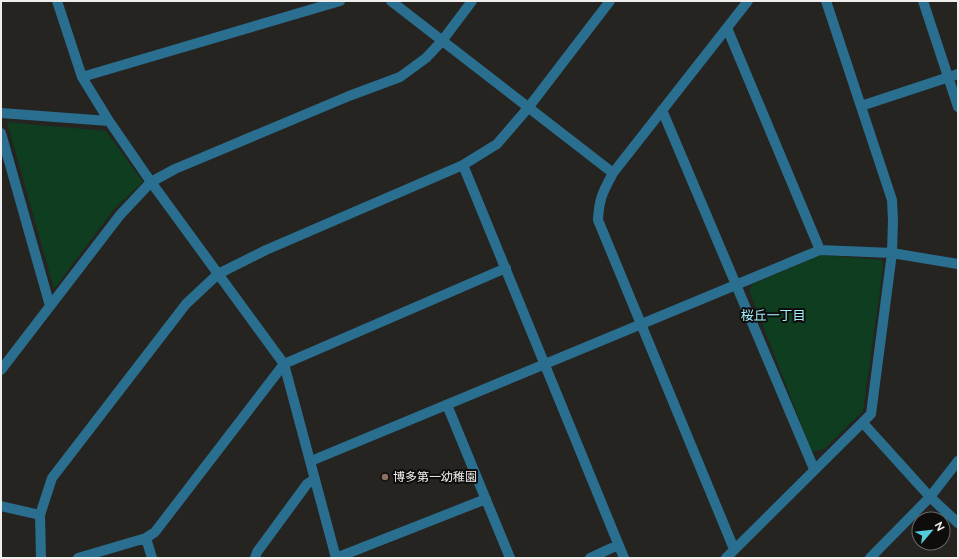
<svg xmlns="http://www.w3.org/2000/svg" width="959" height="559" font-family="Raleway,'Noto Sans JP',sans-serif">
<rect width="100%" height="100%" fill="#252421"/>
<path fill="#0e3d20" d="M7 122 106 131 143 182 114 209 54 289Z
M821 255 882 260 883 268 863 411 824 449 812 452 749 290 753 284Z"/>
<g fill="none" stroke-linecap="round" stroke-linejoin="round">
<path stroke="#2a6f8f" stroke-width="10" d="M57 1 82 77 109 121 151 182 284 364 336 558
M391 1 613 173
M923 1 958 107
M727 28 820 250
M82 77 340 1
M861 106 958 74
M662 110 814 469
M1 113 109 121
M1 133 50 306
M463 165 624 558
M1 370 120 215 151 182 175 169 349 96 400 77 426 58 442 41 472 1
M447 405 510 558
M863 423 930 497 958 523
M311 461 820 250 892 253 958 264
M1 506 40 515
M734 549 598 220C599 198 603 192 613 173L748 1
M41 558 40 515 52 478 186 304 218 274 266 250 463 165 497 144 528 108 610 1
M78 558 146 538
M152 558 146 538 155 532 284 364 506 268
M255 558 257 552 307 484 315 479
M336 558 486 499
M590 558 618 545
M726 558 871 414 892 253 893 220 892 200 826 1
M870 558 930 497 958 461"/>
</g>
<circle fill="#8d6e63" stroke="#0e0d0c" stroke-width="1.5" cx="385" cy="477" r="4"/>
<g text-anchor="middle" stroke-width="4" stroke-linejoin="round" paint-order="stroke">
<g font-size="12" fill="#efeeec" stroke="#0e0d0c" text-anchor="start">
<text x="393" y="481">博多第一幼稚園</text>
</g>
<g font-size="13" fill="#9ff0fb" stroke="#0e0d0c">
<text x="773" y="320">桜丘一丁目</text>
</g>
</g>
<rect width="959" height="559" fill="none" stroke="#efeeec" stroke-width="4"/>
<g transform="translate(931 531) rotate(62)"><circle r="19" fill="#0e0d0c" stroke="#686766"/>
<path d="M0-3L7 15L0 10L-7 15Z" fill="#52cbda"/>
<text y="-6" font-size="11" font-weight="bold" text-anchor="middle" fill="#efeeec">N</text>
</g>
</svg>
